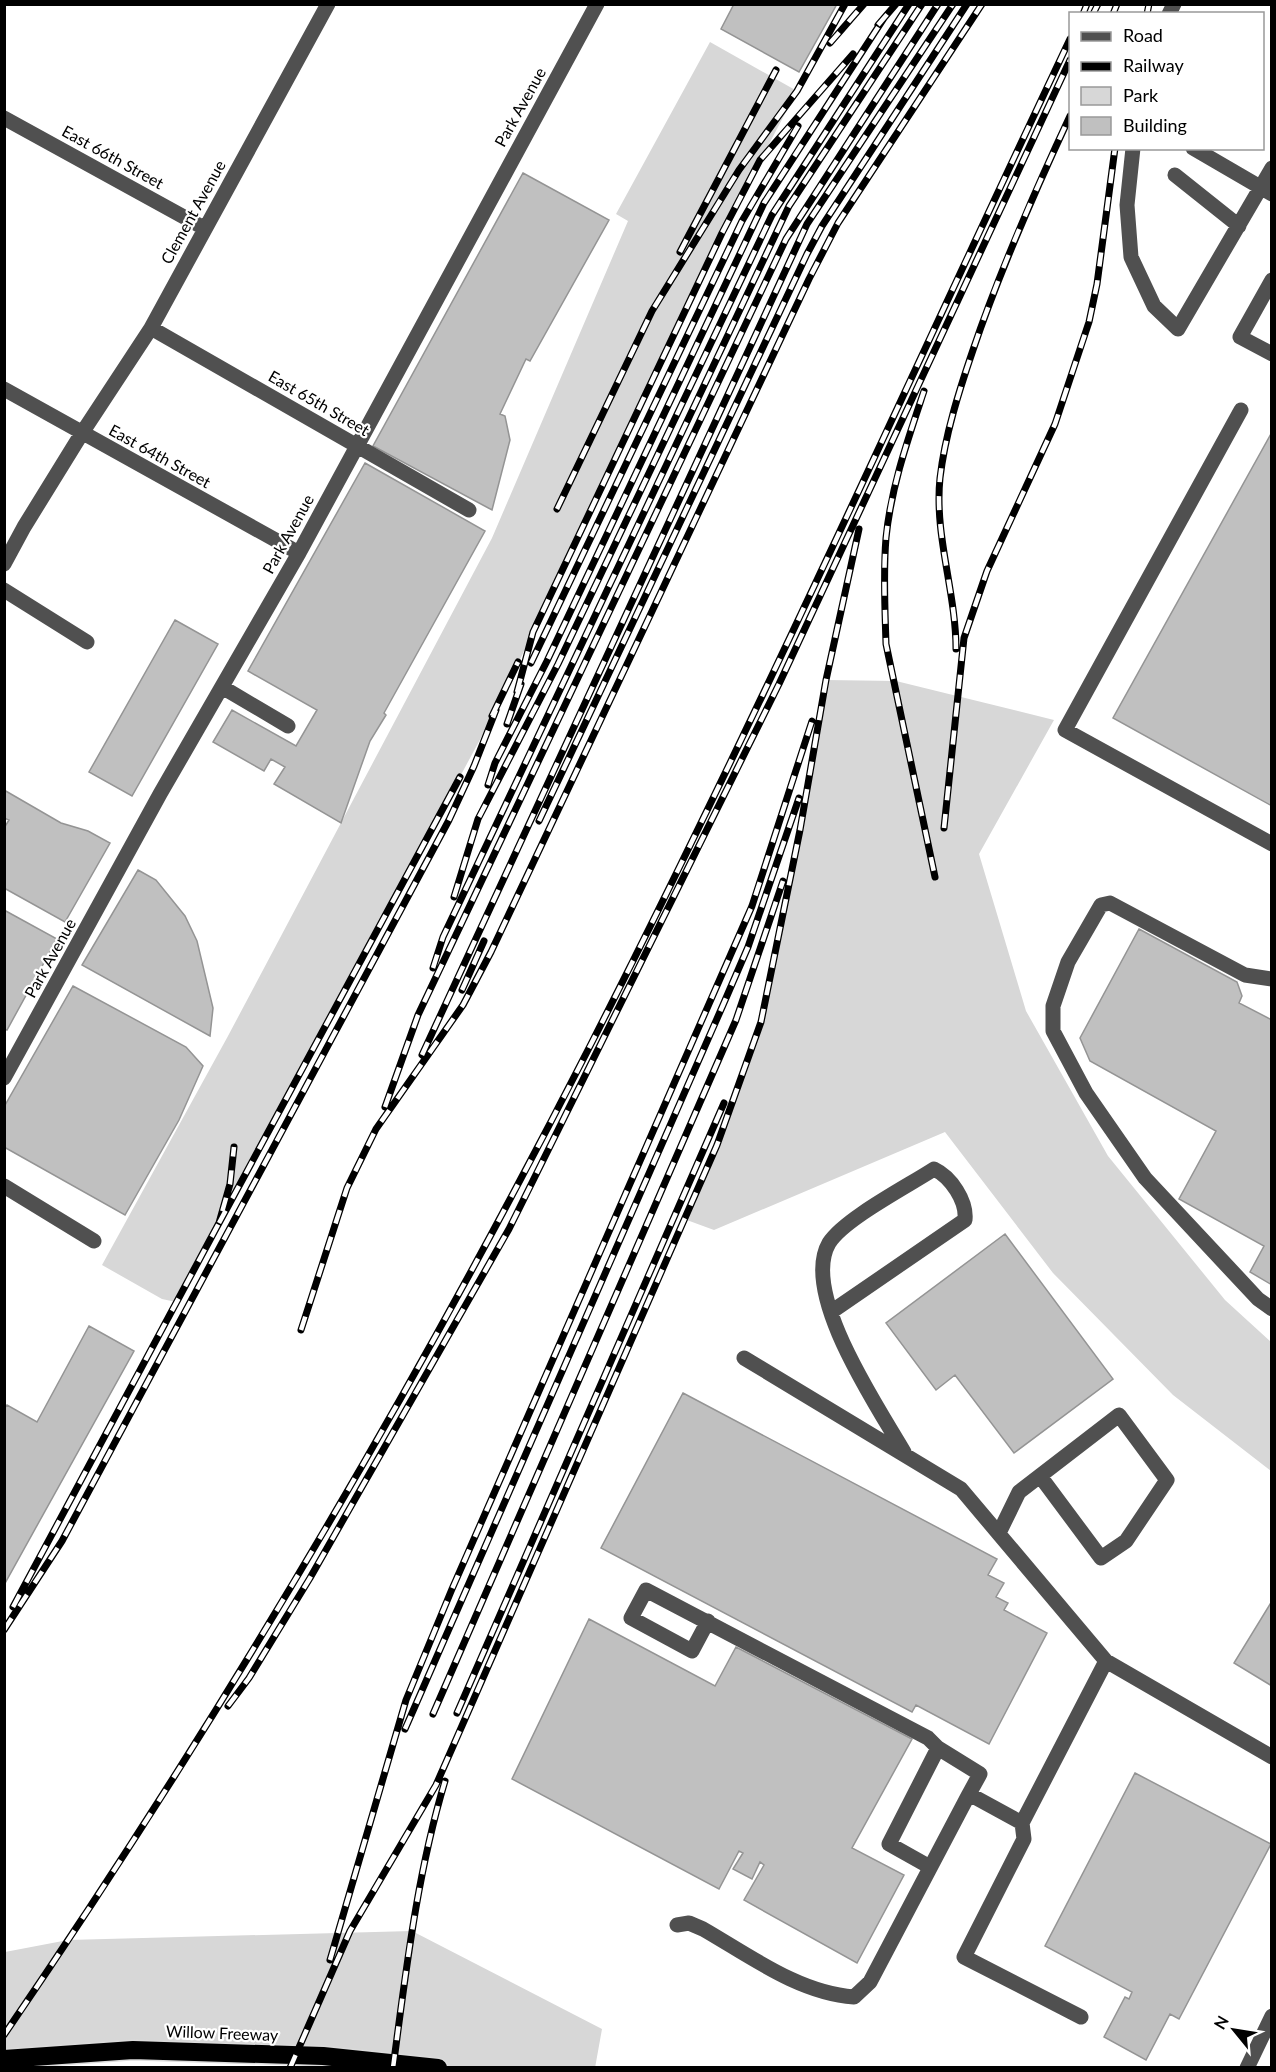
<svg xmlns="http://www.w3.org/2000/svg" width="1276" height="2072" font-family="Lato,sans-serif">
<rect width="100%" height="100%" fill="#fff"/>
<path fill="#d7d7d7" d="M710 42 797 91 722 233 496 710 176 1302 162 1299 102 1265 228 1036 492 538 628 221 616 214Z
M826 680 896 681 1054 720 979 854 1026 1011 1108 1156 1225 1300 1271 1342V1471L1173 1395 1053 1273 945 1132 714 1230 684 1219 717 1145 761 1021 800 830Z
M412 1931 602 2029 595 2068H438L323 2056 5 2059V1952L68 1940Z"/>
<path fill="#c0c0c0" stroke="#949494" stroke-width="1.5" d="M734 4H837L799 72 721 29Z
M523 173 609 220 530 361 526 359 500 414 505 416 510 440 492 510 373 446Z
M1272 432V806L1113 718Z
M365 463 485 531 384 713 386 715 370 741 341 823 274 784 285 767 271 759 264 771 213 742 232 710 296 746 317 710 248 671Z
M175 620 218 644 132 796 89 772Z
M4 790 61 823 88 831 110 843 65 922 4 888V828L9 820 4 818Z
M138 870 156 880 185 916 197 941 213 1008 210 1036 82 965Z
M4 910 57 939 7 1030 4 1029Z
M1139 929 1237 982 1242 996 1239 1003 1272 1020V1285L1250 1272 1264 1246 1179 1199 1216 1131 1090 1061 1080 1038Z
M73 986 186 1047 203 1066 179 1120 125 1215 4 1147V1107Z
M1005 1234 1113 1379 1014 1453 955 1375 936 1390 886 1323Z
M89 1326 134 1351 4 1585V1409L7 1405 37 1422Z
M683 1393 997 1559 988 1575 1004 1583 996 1597 1008 1603 1004 1610 1047 1633 989 1744 916 1705 912 1712 601 1548Z
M1272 1601V1686L1234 1663Z
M589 1619 715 1686 736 1647 912 1739 852 1848 904 1875 857 1963 744 1900 764 1865 760 1862 752 1879 733 1869 743 1853 739 1851 719 1889 512 1779Z
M1135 1773 1271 1844 1179 2019 1170 2014 1146 2060 1104 2037 1125 1997 1129 1999 1132 1992 1045 1946Z"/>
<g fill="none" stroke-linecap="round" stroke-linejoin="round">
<g stroke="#dbdbdb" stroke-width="21">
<path id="highway" d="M4 2059 133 2050 323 2056 438 2068"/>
</g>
<path stroke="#505050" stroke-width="15" d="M1169 14 1174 4
M4 118 204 228
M1133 148 1127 205 1131 257 1154 306 1178 329 1272 168
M1193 148 1272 194
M1175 175 1239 226
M1272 280 1240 337 1272 354
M151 328 469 510
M4 389 299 553
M1241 410 1065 730 1272 844
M4 564 24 527 82 433 151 328 328 4
M4 590 87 642
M222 687 288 726
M1272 979 1245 975 1110 903 1101 905 1068 962 1053 1006V1031L1086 1093 1145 1178 1258 1299 1272 1309
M4 1078 160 794 299 553 597 4
M4 1186 94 1241
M831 1312 965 1220C967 1201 951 1177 934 1169 908 1186 844 1219 829 1243 800 1293 878 1407 904 1452
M744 1358 961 1489 1106 1661 1022 1823 1024 1839 964 1957 1081 2017
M999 1533 1019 1492 1119 1415 1167 1480 1126 1541 1101 1558 1040 1476
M708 1621 692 1651 631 1618 646 1590 928 1738 938 1748
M1106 1661 1272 1757
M930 1867 889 1844 938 1748 980 1774 969 1794
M677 1925 689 1923 703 1929C750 1956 799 1993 854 1997L870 1982 969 1794 1022 1823
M1247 2068 1272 2016"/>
<use href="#highway" stroke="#000" stroke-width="18"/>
<g stroke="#000" stroke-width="7">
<path id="rail" d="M1083 14 1087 4
M1093 14 1098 4
M1113 14 1117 4
M1147 14 1149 4
M878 25 896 4
M830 43 864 4
M680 252 776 70
M924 391C908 439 891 487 886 538 883 573 885 609 886 644L935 877
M557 509 652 311 739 170 797 91 845 4
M956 649C956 592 934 535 940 478 945 435 959 391 973 350 1000 270 1034 193 1070 116
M531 663 742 221 798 126
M517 692 533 632 722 233 760 160 853 54
M492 716 518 662
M507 724 521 684
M488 785 495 763 547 661 764 203 884 18
M539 821 807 254 822 226 967 4
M944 828 964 638 987 571 1055 424 1089 322 1097 284 1115 148
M454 897 478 819 558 664 772 215 909 4
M433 968 443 937 789 206 922 4
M462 990 484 941
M422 1055 807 224 953 4
M385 1107 418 1015 786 239 938 4
M219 1223 460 777
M301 1330 347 1188 376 1129 463 1005 491 952 809 279 838 223 982 4
M13 1607 219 1223 230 1184 234 1147
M4 1630 62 1541 449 820 474 766 496 710
M228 1706 249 1678 310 1578 509 1229 779 684 1070 60
M457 1713 724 1103
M433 1714 736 1020 783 881
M405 1729 723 1005 748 947 799 798
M330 1960 406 1700 452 1589 752 906 812 721
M4 2035C221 1718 416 1387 590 1046 759 715 911 375 1070 39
M290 2068 350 1931 436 1785 717 1145 761 1022 800 830 826 680 859 529
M393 2068C406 1971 417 1874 445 1781"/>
</g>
<use href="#rail" stroke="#fff" stroke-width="4.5" stroke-dasharray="14" stroke-linecap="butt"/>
</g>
<g text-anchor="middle" stroke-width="4.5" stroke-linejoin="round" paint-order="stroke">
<g font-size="16" fill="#000" stroke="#fff">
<text transform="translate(520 107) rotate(-61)" y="6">Park Avenue</text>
<text transform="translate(113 157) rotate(29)" y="6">East 66th Street</text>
<text transform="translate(193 212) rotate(-61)" y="6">Clement Avenue</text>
<text transform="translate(319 403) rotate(30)" y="6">East 65th Street</text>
<text transform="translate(160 456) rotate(29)" y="6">East 64th Street</text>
<text transform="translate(288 534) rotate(-61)" y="6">Park Avenue</text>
<text transform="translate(50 958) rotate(-61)" y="6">Park Avenue</text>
<text transform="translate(222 2033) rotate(2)" y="6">Willow Freeway</text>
</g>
</g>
<rect width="1276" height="2072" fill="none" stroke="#000000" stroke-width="12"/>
<rect x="1069" y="12" width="195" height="138" fill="#ffffff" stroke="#999999" stroke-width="1.5"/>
<rect x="1081" y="32" width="30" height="9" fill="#505050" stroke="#999999" stroke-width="1.5"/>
<text x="1123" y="42" font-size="18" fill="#000000">Road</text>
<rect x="1081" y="62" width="30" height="9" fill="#000000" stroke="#999999" stroke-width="1.5"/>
<text x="1123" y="72" font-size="18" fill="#000000">Railway</text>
<rect x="1081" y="87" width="30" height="18" fill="#d7d7d7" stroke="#999999" stroke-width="1.5"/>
<text x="1123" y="102" font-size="18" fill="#000000">Park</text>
<rect x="1081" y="117" width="30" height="18" fill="#c0c0c0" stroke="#999999" stroke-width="1.5"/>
<text x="1123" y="132" font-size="18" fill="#000000">Building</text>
<g transform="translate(1234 2030) rotate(300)" stroke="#ffffff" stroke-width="4.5" paint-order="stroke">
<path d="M0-4.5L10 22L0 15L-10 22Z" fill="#000000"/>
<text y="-9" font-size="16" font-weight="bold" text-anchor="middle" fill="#000000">N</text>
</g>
</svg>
